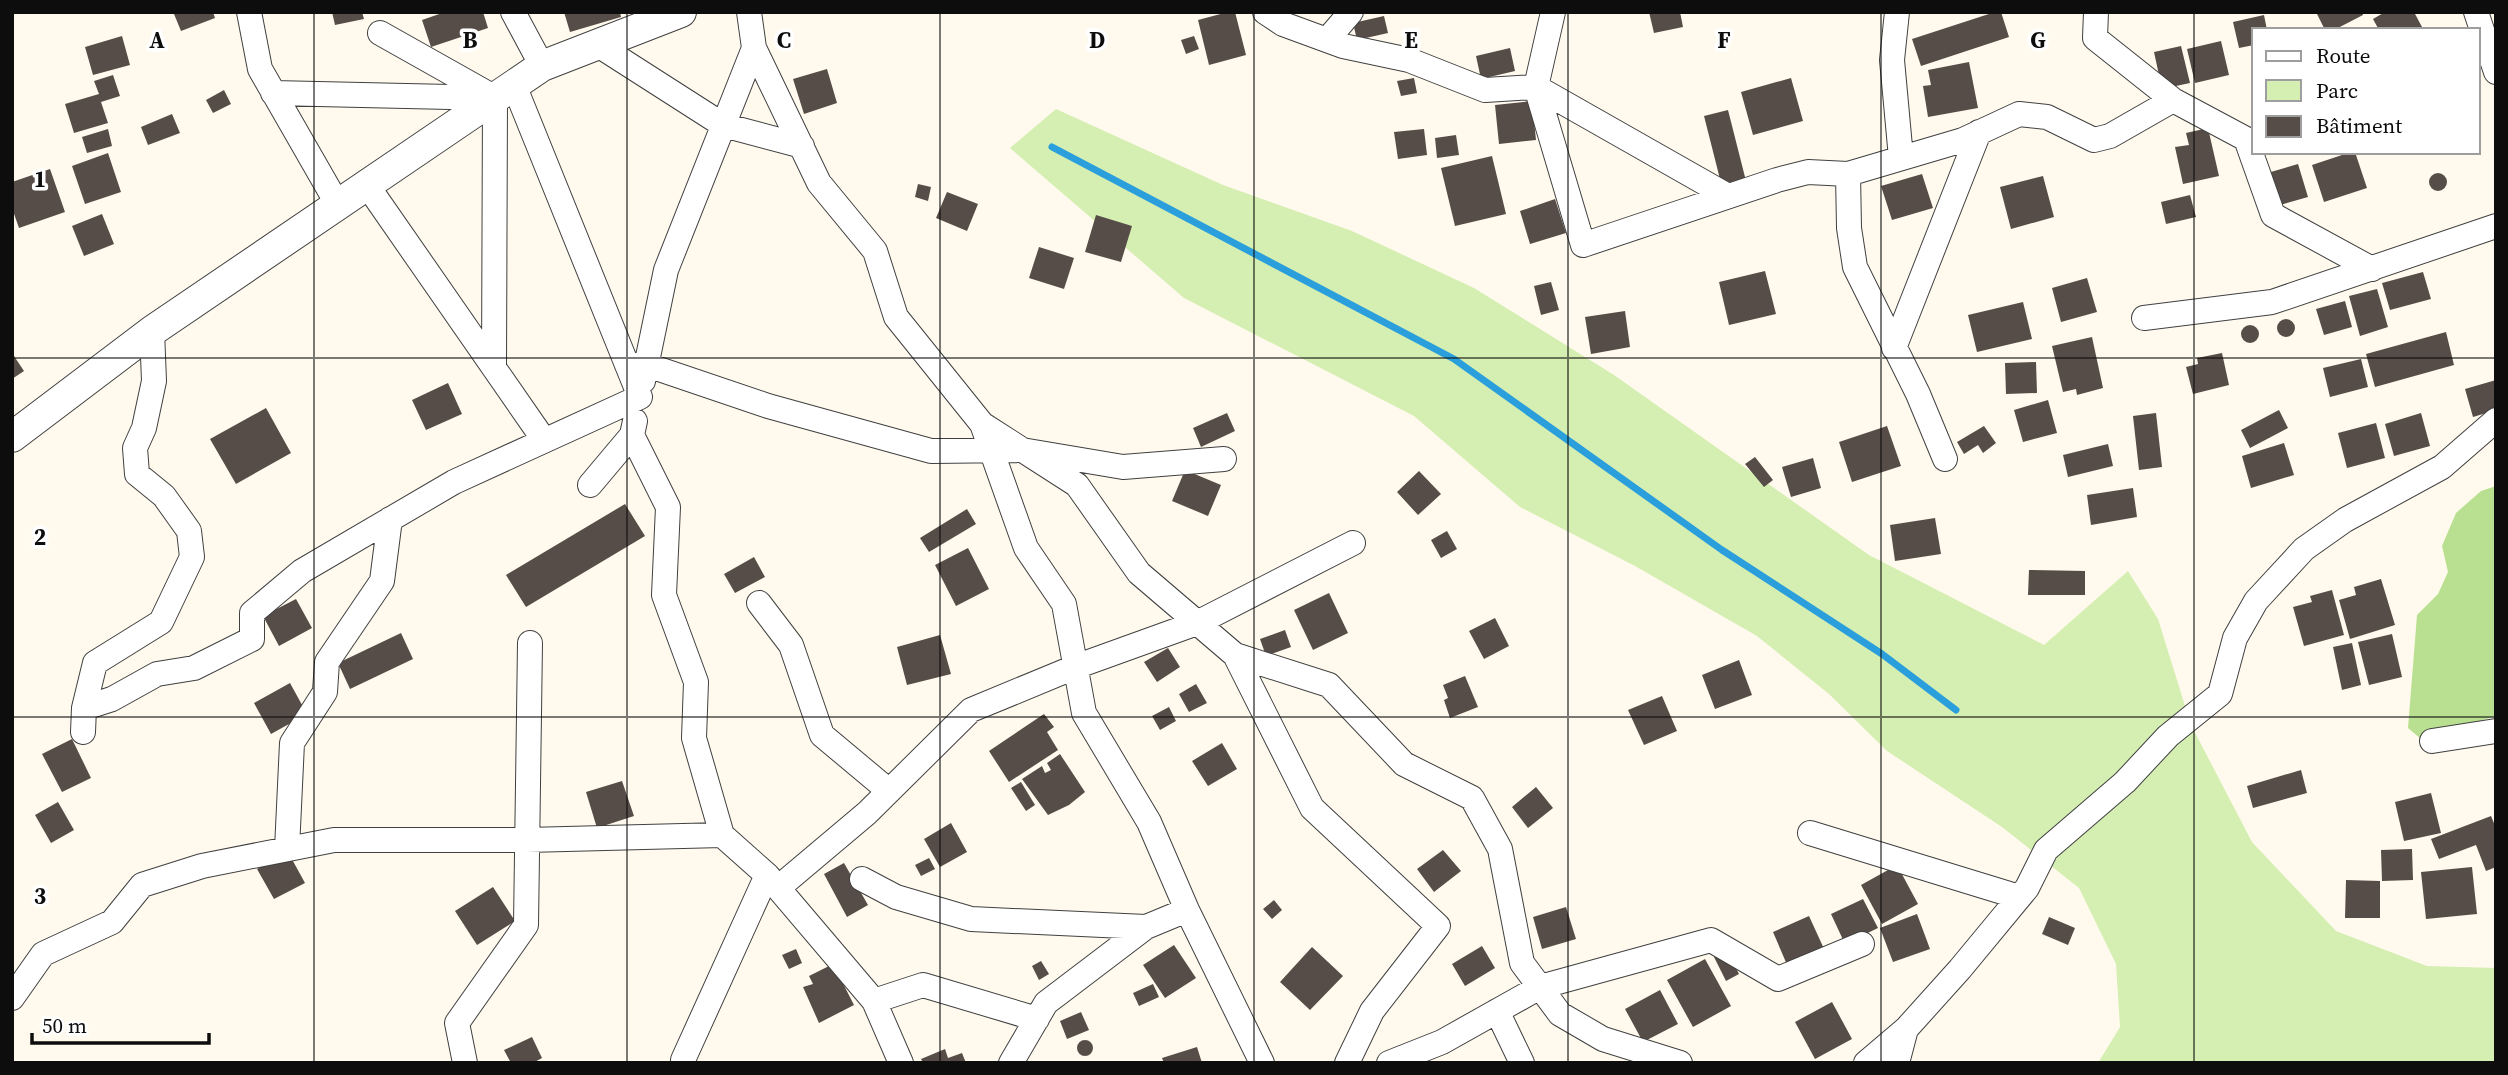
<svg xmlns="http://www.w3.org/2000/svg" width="2508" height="1075" font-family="'Source Serif 4',serif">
<rect width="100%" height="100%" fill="#fffaed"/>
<path fill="#d5eeb2" d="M1056 109 1223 185 1352 231 1474 288 1614 375 1869 555 2044 645 2128 571 2158 619 2191 725 2252 842 2336 931 2427 966 2496 968V1063H2098L2120 1027 2116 964 2079 888 2002 827 1887 751 1829 694 1757 636 1635 566 1520 507 1414 416 1184 298 1010 148Z"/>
<path fill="#b9e090" d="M2496 486V716L2421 739 2408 728 2417 615 2438 594 2448 572 2442 546 2456 513 2481 491Z"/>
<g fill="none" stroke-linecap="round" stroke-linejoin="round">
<path stroke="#2a9fdc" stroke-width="7" d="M1052 147 1454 359 1722 550 1882 654 1956 710"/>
</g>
<path fill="#574d48" d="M179 12H213L215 18 181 31 174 14Z
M332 12H362L364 19 335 25Z
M445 12H483L488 28 431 47 422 20Z
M564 12H620L621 17 570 32Z
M1228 12H1235L1246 55 1209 65 1198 20Z
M1649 12H1680L1683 27 1654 33Z
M1995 12H2001L2009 37 1921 66 1912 39Z
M2316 12H2362L2363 15 2334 30H2325Z
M2385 12H2414L2422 27 2379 30 2373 19Z
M2264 15 2267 30H2254V45L2239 48 2233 22Z
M1384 16 1388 33 1357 40 1353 23Z
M122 36 130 65 93 75 85 47Z
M1194 36 1199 49 1186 54 1181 40Z
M2221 41 2229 75 2195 83 2187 49Z
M2181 46 2190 83 2162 89 2154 52Z
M1510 48 1515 71 1481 79 1476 56Z
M1969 62 1978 108 1928 117 1923 86 1931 85 1928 70Z
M827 69 837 103 804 114 793 79Z
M113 75 120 96 101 102 108 123 74 133 65 104 99 94 94 81Z
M1414 78 1417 93 1401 96 1397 81Z
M1791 78 1803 121 1753 135 1741 92Z
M224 90 231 104 213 113 206 100Z
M1532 101 1536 140 1499 144 1495 105Z
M1728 110 1746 181 1722 187 1704 116Z
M172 114 180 133 148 145 141 127Z
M2208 128 2219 176 2183 184 2175 147 2189 145 2186 133Z
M108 129 112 146 87 153 82 137Z
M1424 129 1427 155 1398 159 1394 132Z
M1456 135 1459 155 1437 158 1435 138Z
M2351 152H2355L2367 188 2324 202 2312 165Z
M108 153 121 192 85 204 72 166Z
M1492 156 1506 214 1455 226 1441 168Z
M2298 164 2308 197 2273 207 2264 174Z
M50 169 65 212 19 228 12 208V182Z
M2429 182a9 9 0 1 1 18 0a9 9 0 1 1-18 0Z
M1922 174 1933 208 1892 220 1881 186Z
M2043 176 2054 217 2011 229 2000 187Z
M918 184 931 187 928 201 915 197Z
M947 192 978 204 967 231 936 218Z
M2190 195 2196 217 2166 224 2161 202Z
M1555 199 1566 233 1530 244 1520 211Z
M102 214 114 244 84 256 72 226Z
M1096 215 1132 226 1121 262 1085 252Z
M1039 247 1074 258 1064 289 1029 278Z
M1765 271 1776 314 1729 325 1719 282Z
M2423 272 2431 299 2390 310 2382 283Z
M2087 278 2097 312 2061 322 2052 288Z
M1551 282 1559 310 1541 315 1534 286Z
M2377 289 2388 327 2360 336 2349 296Z
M2345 301 2352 327 2324 335 2316 309Z
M2023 302 2032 339 1977 352 1968 315Z
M1625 311 1630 347 1591 354 1585 317Z
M2277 328a9 9 0 1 1 18 0a9 9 0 1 1-18 0Z
M2241 334a9 9 0 1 1 18 0a9 9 0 1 1-18 0Z
M2446 332 2454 365 2375 387 2366 354Z
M2092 337 2103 388 2077 395 2076 389 2063 392 2052 346Z
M2222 353 2229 385 2193 394 2186 367 2198 364 2197 358Z
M14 356 24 371 12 379V357Z
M2361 359 2368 387 2330 397 2323 368Z
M2036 362 2037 393 2006 394 2005 363Z
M2496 380V410L2473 417 2465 389Z
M448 383 462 414 426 430 412 400Z
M2048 400 2057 433 2023 442 2014 410Z
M266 408 291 453 236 484 210 439Z
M2279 410 2288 428 2250 448 2241 430Z
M1227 413 1235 431 1201 447 1193 428Z
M2156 413 2162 467 2139 470 2133 416Z
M2421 413 2430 446 2394 456 2385 424Z
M2376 423 2385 458 2347 468 2338 433Z
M1887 426 1901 466 1852 482 1839 442Z
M1984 426 1996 443 1983 453 1978 445 1964 454 1957 442Z
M2284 443 2294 475 2251 488 2242 456Z
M2108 444 2113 466 2068 477 2063 455Z
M1755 457 1773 480 1764 487 1745 464Z
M1813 458 1821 488 1791 497 1782 467Z
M1185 470 1221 485 1208 516 1172 501Z
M1419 471 1441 494 1418 515 1397 492Z
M2133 488 2137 517 2091 525 2087 495Z
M625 504 645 536 526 607 506 575Z
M967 509 976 524 929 552 920 538Z
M1935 518 1941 554 1895 561 1890 525Z
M1447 531 1457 549 1441 558 1431 540Z
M968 548 989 589 956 606 935 565Z
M754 557 765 577 735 593 724 574Z
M2029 570 2085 571V595H2028Z
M2381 579 2395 625 2350 639 2339 600 2356 595 2354 587Z
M2332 590 2344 635 2304 646 2293 607 2312 602 2310 596Z
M1329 593 1348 633 1313 650 1294 610Z
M296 599 312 628 279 646 263 616Z
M1495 618 1509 646 1484 659 1469 631Z
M1285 630 1291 647 1266 656 1260 639Z
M401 633 413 659 350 689 338 663Z
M2392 634 2402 677 2369 685 2358 642Z
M940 635 951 674 907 685 897 647Z
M2352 643 2361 685 2342 690 2333 647Z
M1168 648 1180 667 1157 682 1144 662Z
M1739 660 1752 695 1715 709 1702 675Z
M1465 676 1478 707 1450 718 1444 700 1448 698 1443 685Z
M290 683 307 714 271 734 254 703Z
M1196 684 1207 703 1189 712 1179 694Z
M1662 696 1677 731 1644 745 1628 710Z
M1169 707 1176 721 1160 730 1152 716Z
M1044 714 1054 727 1047 732 1058 750 1009 782 989 751Z
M72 739 91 778 62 792 42 754Z
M1222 743 1237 769 1208 786 1192 761Z
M1060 754 1085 792 1069 805 1048 815 1022 779 1042 766 1045 773 1051 770 1047 763Z
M2301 770 2307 793 2253 808 2247 786Z
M622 781 634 816 597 828 586 792Z
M1021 782 1035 805 1026 811 1011 788Z
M1536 787 1553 808 1528 828 1512 807Z
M2431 793 2441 833 2404 841 2395 802Z
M58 802 74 830 51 843 35 815Z
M2491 816 2496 828V867L2486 871 2476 845 2439 859 2431 839Z
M951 823 967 852 940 867 924 839Z
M2412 849 2413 880 2382 881 2381 850Z
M1443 850 1461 871 1434 892 1417 869Z
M288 852 305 883 274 899 257 869Z
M929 858 935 869 921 876 915 865Z
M844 863 868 905 847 917 824 874Z
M1897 865 1918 904 1882 924 1861 885Z
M2472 867 2477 914 2426 919 2421 872Z
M2346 880 2380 881V918H2345Z
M493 887 515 921 477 945 455 911Z
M1863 899 1878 928 1845 944 1831 914Z
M1274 900 1282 910 1272 919 1263 909Z
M1566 907 1576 939 1542 949 1533 917Z
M1917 914 1930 949 1893 962 1880 928Z
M1809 916 1825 951 1788 967 1773 932Z
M2049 917 2075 928 2068 945 2042 934Z
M1174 945 1196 978 1165 998 1143 965Z
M1482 946 1495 968 1465 986 1452 964Z
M1312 947 1343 976 1310 1010 1280 982Z
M796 949 802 963 789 969 782 955Z
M1727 950 1739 974 1726 981 1714 957Z
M1705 959 1731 1006 1693 1027 1667 980Z
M1041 961 1049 974 1039 980 1032 966Z
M833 964 854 1005 819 1023 803 987 813 984 809 976Z
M1153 984 1159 997 1139 1006 1133 993Z
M1660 990 1678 1024 1643 1042 1625 1009Z
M1832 1002 1852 1039 1815 1059 1795 1022Z
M1081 1012 1089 1030 1067 1039 1060 1021Z
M532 1037 542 1058 533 1063H511L504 1050Z
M1077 1048a8 8 0 1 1 16 0a8 8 0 1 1-16 0Z
M1197 1047 1202 1063H1164L1162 1058Z
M945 1049 948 1058 962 1053 966 1063H923L921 1059Z"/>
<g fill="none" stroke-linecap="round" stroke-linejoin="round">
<g stroke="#404040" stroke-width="26">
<path id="minor" d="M249 12 260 69 338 205
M513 12 542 66
M1265 12 1283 24 1343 46 1409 60 1485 90 1536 87 1728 196
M1553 12 1536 87 1583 245 1777 180 1808 172 1848 174 1963 140 2019 114 2047 117 2094 140 2110 136 2173 100
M1897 12 1892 60 1901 158
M2096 12 2095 38 2173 100 2246 139 2273 215 2372 269
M2476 12 2496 72
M380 33 492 96
M1327 40 1351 12
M598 45 723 125 802 146
M754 48 819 183 875 251 896 317 982 424 1026 548 1064 604 1084 713 1149 822 1187 910 1262 1063
M273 93 495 98
M1848 174 1849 228 1855 267 1918 394 1945 459
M367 185 544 440
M2144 318 2272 302 2496 226
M1894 348 1979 132
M627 365H647L768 406 931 451 1022 450 1123 467 1224 459
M494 368 495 98
M643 381 666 270 754 48 749 12
M982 424 1077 485 1139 573 1235 655 1329 685 1404 764 1472 798 1500 849 1522 963 1560 1014 1603 1039 1680 1063
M632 435 668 507 664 595 696 682 694 738 722 835 767 875 874 1001 901 1063
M590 485 632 435 635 421
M759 603 791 645 822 735 889 791
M1235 655 1312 808 1438 926 1372 1011 1347 1063
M84 708 112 699 157 674 194 668 252 639V613L302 571 454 482 640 397 514 85
M83 732 84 708 95 663 161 622 192 557 189 531 164 496 137 474 135 448 144 428 154 381 152 331
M2432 741 2496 731
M1810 833 2019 897
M287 849 292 743 325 692 327 662 382 581 390 519
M862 879 896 897 971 919 1146 927
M778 888 867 813 971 710 1075 667 1197 623 1353 543
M12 998 43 954 112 922 142 885 202 866 334 840H527L722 835
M874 1001 923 985 1037 1019
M1497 1011 1522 1063
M683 1060 767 875
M465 1063 457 1023 526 925 530 643
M1011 1063 1046 1003 1146 927 1187 910
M1389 1063 1442 1042 1540 987 1711 940 1778 979 1862 944
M1866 1063 1906 1029 1960 969 2027 888 2046 850 2125 782 2168 736 2220 694 2235 638 2256 601 2304 549 2345 520 2442 467 2496 420
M1897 1063 1906 1029"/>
</g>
<g stroke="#404040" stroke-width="32">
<path id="tertiary" d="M12 437 152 331 542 66 681 12"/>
</g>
<use href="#minor" stroke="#fff" stroke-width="24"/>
<use href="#tertiary" stroke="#fff" stroke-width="30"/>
</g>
<path fill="none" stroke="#0d0d0d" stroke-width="2" stroke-opacity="0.55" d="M314 12V1063M627 12V1063M940 12V1063M1254 12V1063M1568 12V1063M1881 12V1063M2194 12V1063M12 358H2496M12 717H2496"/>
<g font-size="23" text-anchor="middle" font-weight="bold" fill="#0d0d0d" stroke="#fff" stroke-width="7" stroke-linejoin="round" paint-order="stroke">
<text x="157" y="48">A</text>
<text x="470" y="48">B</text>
<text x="784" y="48">C</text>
<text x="1097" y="48">D</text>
<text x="1411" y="48">E</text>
<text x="1724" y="48">F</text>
<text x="2038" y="48">G</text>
<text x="40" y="187">1</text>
<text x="40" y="545">2</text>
<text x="40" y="904">3</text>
</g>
<rect width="2508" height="1075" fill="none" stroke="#0d0d0d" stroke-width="28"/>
<rect x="2252" y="28" width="228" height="126" fill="#ffffff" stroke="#9e9e9e" stroke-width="2"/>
<rect x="2266" y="51" width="35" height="10" fill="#ffffff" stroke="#9e9e9e" stroke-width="2"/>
<text x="2316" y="63" font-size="21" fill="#0d0d0d">Route</text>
<rect x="2266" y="80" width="35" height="21" fill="#d5eeb2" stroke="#9e9e9e" stroke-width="2"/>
<text x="2316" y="98" font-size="21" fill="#0d0d0d">Parc</text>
<rect x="2266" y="116" width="35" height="21" fill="#574d48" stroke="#9e9e9e" stroke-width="2"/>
<text x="2316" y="133" font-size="21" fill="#0d0d0d">Bâtiment</text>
<path d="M32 1033v10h177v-10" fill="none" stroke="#0d0d0d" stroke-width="3.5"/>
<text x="42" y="1033" font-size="21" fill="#0d0d0d" stroke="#ffffff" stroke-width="5" paint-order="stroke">50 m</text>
</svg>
